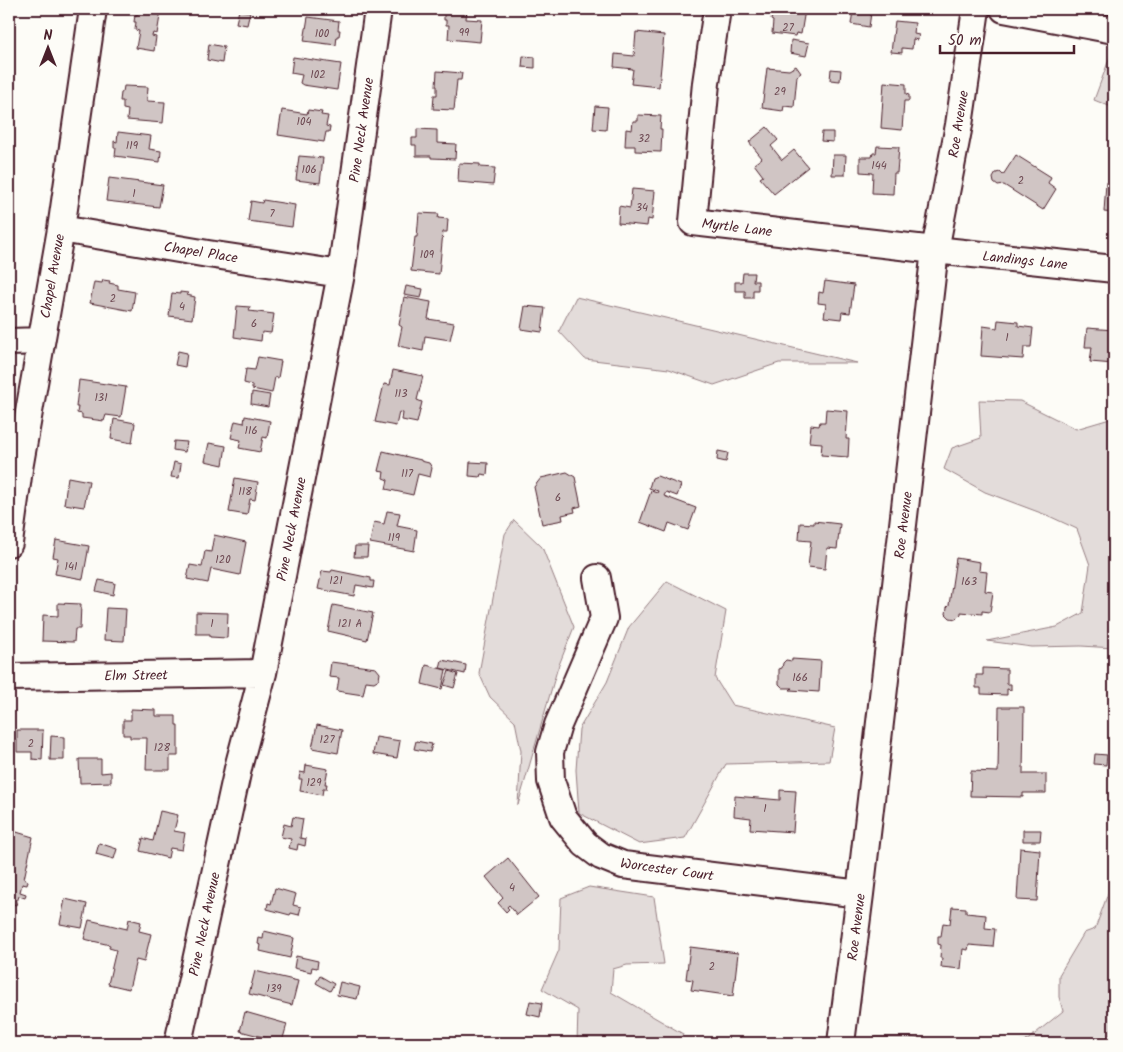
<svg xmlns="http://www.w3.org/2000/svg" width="1123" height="1052" font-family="Kalam,sans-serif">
<rect width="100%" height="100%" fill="#fdfcf7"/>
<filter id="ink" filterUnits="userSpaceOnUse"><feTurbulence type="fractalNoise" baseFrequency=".02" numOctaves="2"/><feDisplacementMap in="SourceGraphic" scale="10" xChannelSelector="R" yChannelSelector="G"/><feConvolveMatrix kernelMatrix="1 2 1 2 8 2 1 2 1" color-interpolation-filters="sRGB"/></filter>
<g filter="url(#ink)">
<path fill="#e3dcda" stroke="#967e82" d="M1114 46V108L1094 100Z
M576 297 857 363H779L714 385 669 369 585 359 559 331Z
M979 400 1020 401 1076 429 1110 419 1114 421V648L1081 646 1032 647 987 641 1057 627 1083 613 1090 565 1077 529 1049 516 985 492 944 469 952 448 981 438Z
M514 520 542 547 574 627 557 670 518 805 521 751 515 721 490 697 479 673 505 534Z
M667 581 726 611 715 678 732 705 835 728 829 761 726 764 685 838 639 844 579 813 576 770 579 729 607 682 629 627Z
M1114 877V1043H1012L1025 1042 1063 1011 1059 997V975L1084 933 1095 929Z
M589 887 654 897 664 964 627 965 613 969 611 992 683 1034 678 1043H577L578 1010 542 989 559 950 561 898Z
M876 1037H911L939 1043H875Z"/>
<path fill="#d0c5c4" stroke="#4a1f2b" d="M138 9 161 10 157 34 153 33 152 36 156 37 154 51 136 48 139 31 135 30 136 22H134L135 15H137Z
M444 9H467L466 19 482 20 480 42 448 39 449 25H446V20H444Z
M774 9 805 10 801 34 796 33 795 36 772 33 773 21 771 20 772 15H774Z
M239 10 250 12 247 25 236 23Z
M853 11 871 13 869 27 851 24Z
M308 17 339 21 338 30H340L339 36H337L336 45 304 41Z
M895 21 915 23 914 34 919 35 918 40 913 39 912 49 902 48V53L891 52Z
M636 32 664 35 659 87 631 84 633 69 614 67 615 54 634 56Z
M791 40 809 43 806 56 790 53Z
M209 44 224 47 222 63 207 60Z
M523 56 535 57V68L522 67Z
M293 57 341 64 337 90 303 85 300 83 302 75 291 73Z
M796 66 801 73 797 76 794 107 784 106 783 111 762 108 767 68 789 70Z
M831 69 841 70 840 81 830 80Z
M437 71 462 73 461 80H457L454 110 433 109 434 95H437V86H436Z
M884 82 906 84V94L909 95V101H904L902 130 881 128Z
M124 86 148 87 147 101 165 102 163 123 127 120 128 110 123 109V101H120L121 93 123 92Z
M595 106 608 107 606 130 593 129Z
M282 110 307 114 308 110 322 112 321 115 328 116 326 126 330 127 329 132H326L324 142 278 135Z
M638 115 661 116 660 129H662L661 152 635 151V146H625L626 129 632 130 633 121H638Z
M767 127 778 140 771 146 782 160 794 150 808 167 774 194 760 178 763 176 754 164 762 158 749 142Z
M417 129 437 130V143L456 144 455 159 431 158V156H416V145H412V138H417Z
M118 132 151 136 149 149 161 151 160 162 115 156 116 148H114V141L117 142Z
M822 132H833V142L821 141Z
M877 146 899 147 897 173H894L893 194 872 193 873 173 860 172V157H872L873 153H876Z
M833 155H846L845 175H832Z
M1016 155 1051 177 1048 183 1056 189 1043 210 1004 185 998 186 994 183 993 178 996 173 1000 172 1003 175Z
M299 156 323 158 320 183 296 180Z
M459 163 480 164V167L495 168 493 185 458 182Z
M109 178 163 185 159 207 106 201Z
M1106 183 1114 184V213L1104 212Z
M632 189 655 191 652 220 648 219 647 226 618 223 619 206 630 208Z
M263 200 295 205 292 227 248 221 251 201 262 203Z
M419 213 439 214 438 218 448 219 447 232H443L439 274 411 271 415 237H417Z
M743 273H754L753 281H758V290H753V298H745V291H735V282H742Z
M103 280 110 281 109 283 118 285V289L135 292 132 311 90 303 94 282 102 283Z
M825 281 854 285 850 313 842 312 841 319 824 317 826 304 818 303 819 292 823 293Z
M406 286 423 289 421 298 404 295Z
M180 292 188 293 187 295 195 297 192 319 169 316 172 293 180 294Z
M404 297 431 302 428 319 454 323 450 340 425 336 423 351 398 346 402 327 399 325Z
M237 306 250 307 249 311 274 314 271 333 262 332 261 341 234 337Z
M525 306 545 308 542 332 521 329Z
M998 320 1018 322V326L1033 328 1031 347H1024L1023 359 981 356 983 326 997 328Z
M1087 328 1114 330V364L1090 362 1092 347H1085Z
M178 351 187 353 185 367 175 365Z
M258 357 281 361 278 378 275 377 272 393 252 389V385L244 383 246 369 255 370Z
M393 370 423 376 417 400 422 402 417 423 402 420 403 413 399 412 396 426 375 422 384 384 390 385Z
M79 380 126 387 121 417 106 415 104 421 82 418V414L77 413 78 407H76Z
M252 392 270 395 268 407 251 404Z
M826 409 848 411 846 439H849L848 457 821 455 822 443 809 442 811 425 819 426 820 422H825Z
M245 416 270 421 267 438 263 437 260 452 239 448 241 440 231 438 235 421 244 423Z
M114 419 135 423 132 443 111 439Z
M174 441 187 442 185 452 173 450Z
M209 443 226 446 223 465 205 461Z
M383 451 421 460V461L429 463 432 468 430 477 418 474 413 495 386 489 388 480 383 478 384 472 378 471Z
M718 451 728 453 726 462 717 460Z
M174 462 181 464 179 478 171 477Z
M470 462 488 463 487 475 481 474 480 477 469 476Z
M567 472 575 477 581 506 574 508 575 512 562 515 563 520 542 524 534 487 541 478Z
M657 476 681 485 677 496 666 492 664 496 696 508 688 530 669 523 666 532 640 522 651 491 657 493 658 491 649 488 652 478Z
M68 477 89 481 84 507 64 504Z
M235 478 258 482 255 500 250 499 247 515 229 512Z
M387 511 400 513 397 526 417 530 414 551 370 543 374 522 384 524Z
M814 521 840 524 837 549 827 548 825 569 808 567 811 541 799 540 800 523 814 524Z
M214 535 246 542 240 575 211 569 208 583 187 579 190 565 202 567 205 551 211 552Z
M56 540 89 546 83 579 55 574 58 558 53 557Z
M355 546H368L367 557H354Z
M956 558 980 562 979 571 987 572 985 591 993 592 990 612 982 611V614L961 612V614L956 619 950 618 946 614 947 607 949 605Z
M332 570 371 578V581H374L373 588 356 585 354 596 318 589 322 571 331 572Z
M99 580 115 583 113 595 96 591Z
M58 603 81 604 80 629H75L74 642 42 641 43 615 58 616Z
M333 605 373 613 367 640 328 631Z
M106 608 126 609 124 641 104 640Z
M196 612 228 613 227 638 210 637V634H196Z
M792 659 821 661 819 692 790 690 792 688H783L779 684V669L782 668 783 663 786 660 792 661Z
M442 660 466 665 465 674 440 668Z
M331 662 376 668 380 673 379 679 374 682 366 681 363 695 337 691 339 678 329 677Z
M426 665 446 670 442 689 422 684Z
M983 668 1007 669V684H1011V690L1007 689V695L981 694V688H976V675H983Z
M449 671 458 674 454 688 444 685Z
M999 707H1024L1023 774H1046V793H1023V797L970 796 971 771 998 772Z
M131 709 156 710V716H176V725H178V756H170V770H146L147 738H130V735H123V720H131Z
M317 725 342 730 338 753 312 748Z
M17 730H43L42 760 32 759V752H17Z
M51 736 64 737V760H50Z
M376 737 400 741 397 758 373 754Z
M416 741 432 744 430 752 414 749Z
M1095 754 1107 755 1106 765 1094 764Z
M79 759H101V773L111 772V782L80 783Z
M306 765 328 769 325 784H327L326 789H323L322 795 300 791 302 779H299L300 772 305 773Z
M780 790 796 791 793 832 750 829 751 818 734 816 735 796 780 800Z
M160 811 178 815 174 831 185 833 182 850 170 848 168 858 140 851 143 838 153 841Z
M293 817 303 819 300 838 306 839 305 846 298 844 297 850 289 848 291 839 281 837 284 824 291 826Z
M10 830 33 837 24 879 28 881 27 885 22 884 20 892 26 894 25 898 19 896 16 905 9 903V836Z
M1023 830H1041L1040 841H1023Z
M99 843 117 849 114 859 96 854Z
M1020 848 1040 850 1037 901 1017 900Z
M508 858 539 897 517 915 509 905 507 907 509 909 506 912 498 903 503 898 486 877Z
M275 888 296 894 293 905 301 907 299 915 291 913 290 915 267 909 268 903 271 904Z
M65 899 87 904 82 928 60 924Z
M952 907 966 908V913L986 915 985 928 995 929 993 947 969 945 968 950 963 949 961 969 941 967 942 958H940L941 945 938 944V936H941L943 923 950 924Z
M129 919 141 922 139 931 151 934 144 962 136 960 129 989 108 984 116 950 109 948 110 945 84 939 89 920 127 929Z
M264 931 294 938 290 958 260 951 261 945 258 944 259 938 263 939Z
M690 947 738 953 733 996 691 990 693 980 686 979Z
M296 956 318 961 317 968 312 967 311 972 294 968Z
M255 971 298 981 292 1005 249 994Z
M320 976 334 984 330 991 316 983Z
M340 982 360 987 357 999 337 995Z
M530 1001 542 1003 540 1017 527 1014Z
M245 1012 287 1024 282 1042 240 1031Z"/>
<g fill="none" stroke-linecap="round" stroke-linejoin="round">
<g stroke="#4a1f2b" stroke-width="30">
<path id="minor" d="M717 9 706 83 693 222 935 250 1114 269
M1004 9 1114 30
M61 229 208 254 341 274
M9 342 41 341
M9 543 19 469 61 229 93 9
M597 578 604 618 558 725 550 752 551 781 563 817 585 844 601 856 623 865 860 894
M9 677 263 673
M178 1043 239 764 263 673 341 274 378 9
M841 1043 860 894 935 250 959 125 976 9"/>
</g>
<use href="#minor" stroke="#fdfcf7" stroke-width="26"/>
</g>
</g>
<g text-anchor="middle" stroke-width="5" stroke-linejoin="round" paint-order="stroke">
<g font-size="11" fill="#6c4851">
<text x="788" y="31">27</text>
<text x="464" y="36">99</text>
<text x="322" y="37">100</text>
<text x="318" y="78">102</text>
<text x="780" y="95">29</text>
<text x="304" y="125">104</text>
<text x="644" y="142">32</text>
<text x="132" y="149">119</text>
<text x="879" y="169">144</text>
<text x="309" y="173">106</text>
<text x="1021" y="184">2</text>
<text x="134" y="197">1</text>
<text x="642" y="211">34</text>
<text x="272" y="217">7</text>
<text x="427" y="258">109</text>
<text x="113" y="302">2</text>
<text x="182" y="310">4</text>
<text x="254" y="327">6</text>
<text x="1007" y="341">1</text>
<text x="401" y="397">113</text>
<text x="101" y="401">131</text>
<text x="251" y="434">116</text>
<text x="407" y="477">117</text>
<text x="245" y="495">118</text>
<text x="558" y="501">6</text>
<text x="394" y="541">119</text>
<text x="223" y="563">120</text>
<text x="71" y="570">141</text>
<text x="336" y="584">121</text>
<text x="969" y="585">163</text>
<text x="212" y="627">1</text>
<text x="350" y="627">121 A</text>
<text x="800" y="681">166</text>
<text x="327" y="743">127</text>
<text x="31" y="747">2</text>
<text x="162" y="751">128</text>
<text x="314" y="786">129</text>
<text x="765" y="812">1</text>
<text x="512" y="891">4</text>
<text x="712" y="970">2</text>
<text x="274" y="992">139</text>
</g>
<g font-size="14" fill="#4a1f2b" stroke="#fdfcf7">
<text transform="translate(958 124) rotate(-81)" y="5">Roe Avenue</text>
<text transform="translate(361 130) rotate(-82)" y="5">Pine Neck Avenue</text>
<text transform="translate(737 227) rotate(7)" y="5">Myrtle Lane</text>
<text transform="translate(201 252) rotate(9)" y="5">Chapel Place</text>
<text transform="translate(1025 260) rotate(6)" y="5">Landings Lane</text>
<text transform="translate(52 276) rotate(-80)" y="5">Chapel Avenue</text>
<text transform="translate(903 525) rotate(-83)" y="5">Roe Avenue</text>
<text transform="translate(291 529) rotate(-79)" y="5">Pine Neck Avenue</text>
<text transform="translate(136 675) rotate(-1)" y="5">Elm Street</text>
<text transform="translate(667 869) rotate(8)" y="5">Worcester Court</text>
<text transform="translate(204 924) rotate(-78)" y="5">Pine Neck Avenue</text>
<text transform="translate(856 927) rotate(-83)" y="5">Roe Avenue</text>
</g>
</g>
<rect width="1123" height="1052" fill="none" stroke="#fdfcf7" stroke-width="30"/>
<rect x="15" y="15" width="1093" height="1022" fill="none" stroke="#4a1f2b" stroke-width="2" filter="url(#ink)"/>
<g transform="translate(48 48)" stroke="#fdfcf7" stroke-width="4" paint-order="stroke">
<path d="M0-4L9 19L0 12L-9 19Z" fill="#4a1f2b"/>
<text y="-8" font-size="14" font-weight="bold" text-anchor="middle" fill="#4a1f2b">N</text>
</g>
<path d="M940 45v8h134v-8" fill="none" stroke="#4a1f2b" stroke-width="2.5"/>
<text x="948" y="45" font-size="15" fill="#4a1f2b" stroke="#fdfcf7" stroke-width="4" paint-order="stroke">50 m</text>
</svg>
